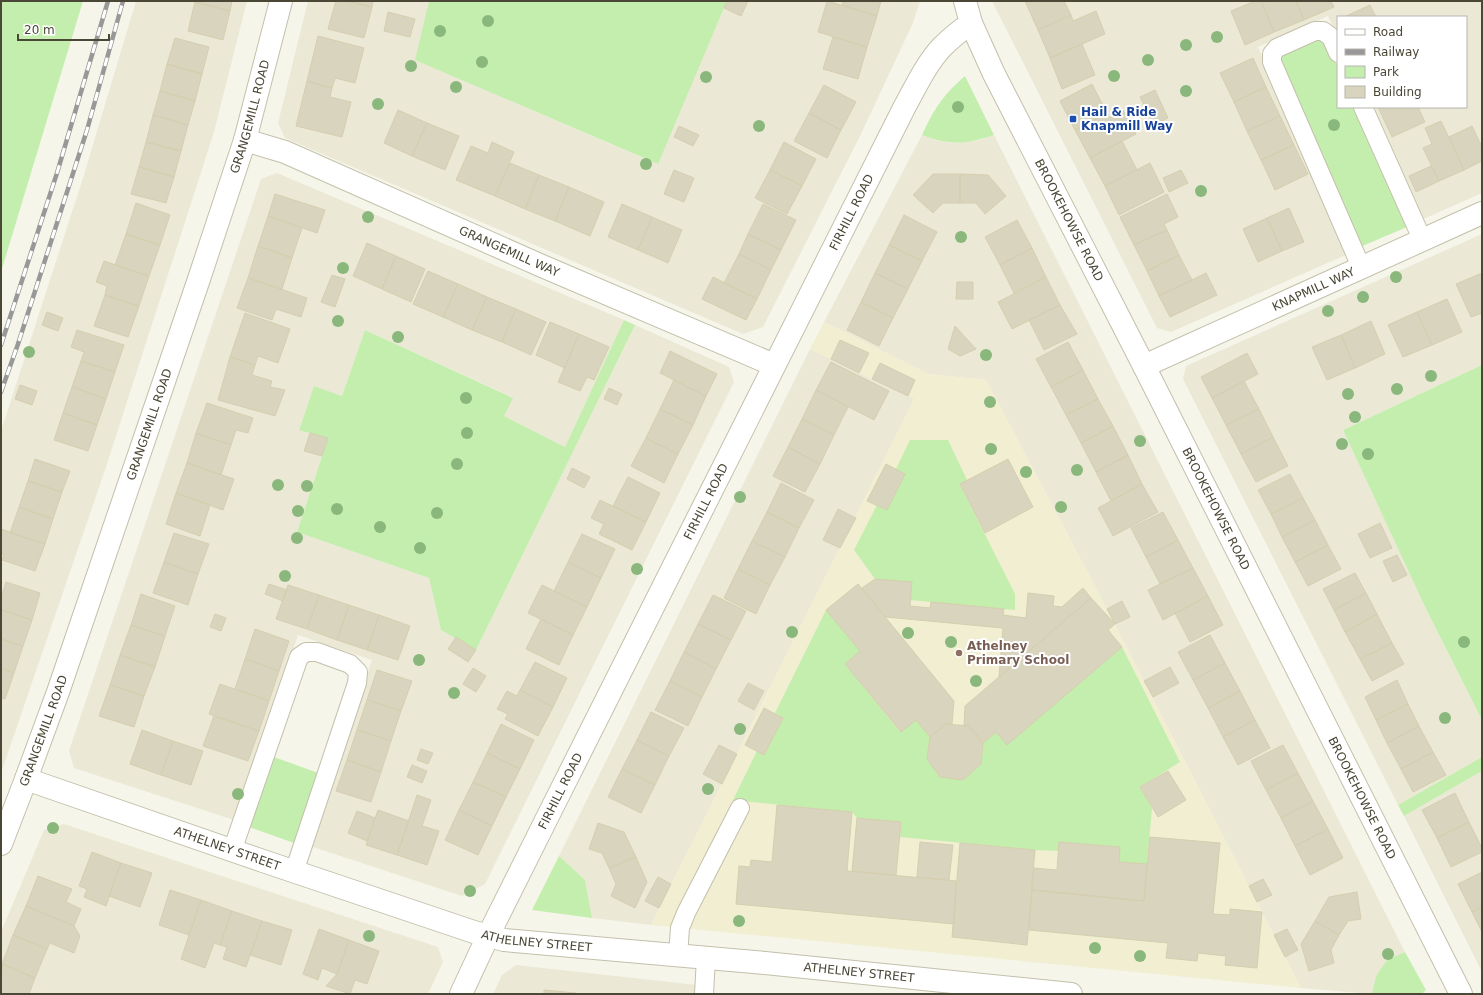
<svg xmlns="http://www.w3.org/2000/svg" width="1483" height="995" font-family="'DejaVu Sans',sans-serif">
<rect width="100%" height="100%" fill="#f6f5e9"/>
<path fill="#ebe8d6" d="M136 1H247L214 132 105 470 1 773V431L83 178Z
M308 1H429L416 60 657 164 727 1H920L912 25 860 136 763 327 743 334 285 138 278 123Z
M992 1H1482V193L1421 220 1370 107H1466V17H1338V38L1328 16 1258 47 1348 254 1171 332 1157 328Z
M922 135 935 140 952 143 980 140 994 135 1405 952 1387 960 1376 976 1372 994 1301 988 1107 609 986 380 928 374 824 322Z
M277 173 624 320 565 447 504 416 512 397 365 330 342 396 314 387 299 429 328 438 297 532 429 578 441 630 476 650 635 325 729 367 734 382 485 884 462 896 310 846 372 660 298 635 234 820 74 768 69 751 261 179Z
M1482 234V365L1343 430 1426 609 1482 720V757L1398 805 1183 379 1186 366Z
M810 349 915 399 651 925 592 918 585 880 559 856Z
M1482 771V972L1404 816Z
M64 824 438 947 443 962 428 994H1V932L44 830Z
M516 965 697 985 696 994H493L502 975Z"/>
<path fill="#f1eed1" d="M824 322 928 374 986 380 1107 609 1301 988 651 925 914 399 810 349Z"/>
<path fill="#c4eeae" d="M1 1H83L1 272Z
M429 1H727L658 164 415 60Z
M1315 37 1327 43 1338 68V107H1355L1407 227 1360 247 1279 63 1282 50Z
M965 76 994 135C967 144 950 146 922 135 934 109 943 95 965 76Z
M624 320 635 325 476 650 441 630 429 578 297 532 328 438 299 430 314 386 342 396 365 330 513 398 504 416 565 447Z
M1482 365V720L1426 609 1343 430Z
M910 440H948L967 480 960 485 1015 594V610L910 600 912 582 875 579 854 550 877 505 905 474 896 469Z
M826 610 860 651 845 664 900 732 916 720 930 737 927 759 940 777 963 780 981 764 983 743 996 732 1007 744 1122 647 1180 762 1140 787 1152 808 1147 864 1119 862 1120 847 1059 842V851L1035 850 900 837 901 822 857 818 852 812 733 800 757 751 764 755 783 718 775 713Z
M271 756 321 774 297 844 246 826Z
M1482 757V771L1404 816 1398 805Z
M559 856 585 880 592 918 532 910Z
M1405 952 1426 990 1422 994H1372L1376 976 1387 960Z"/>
<path fill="#d9d4bd" stroke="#d5ceaf" d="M195 1H232L230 11 195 2Z
M336 1H347L372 7 364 38 328 29Z
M347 1H373L372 7Z
M727 1H748L741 16 724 8Z
M827 1 877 16 867 47 818 32Z
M843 1H881L877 16 842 5Z
M1025 1H1064L1071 15 1038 30Z
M1255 1H1261L1274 32 1245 45 1231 11Z
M1261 1H1296L1304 20 1274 32Z
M1296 1H1331L1334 7 1304 20Z
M195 2 230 11 223 40 188 31Z
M1370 5 1376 17H1344Z
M1096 11 1105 34 1050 58 1038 30 1071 15 1073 21Z
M388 12 415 19 410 37 384 31Z
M318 36 364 48 355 83 335 78 332 88 307 81Z
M833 37 867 47 858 79 823 69Z
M175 38 209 47 202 74 167 64Z
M1082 44 1095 75 1062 89 1050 58Z
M1253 58 1266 87 1234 102 1220 73Z
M167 64 202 74 195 101 160 91Z
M307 81 332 88 330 97 351 102 342 137 296 126Z
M1092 84 1107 113 1075 130 1060 101Z
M824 85 856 102 841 130 809 113Z
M1266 87 1280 116 1247 131 1234 102Z
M1155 90 1168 118 1154 125 1140 97Z
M160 91 195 101 188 125 153 115Z
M1378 107H1418L1425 122 1392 137Z
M398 110 427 123 412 156 384 143Z
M1123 110 1136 134 1090 158 1075 130 1107 113 1110 118Z
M809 113 841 130 827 158 794 141Z
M153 115 188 125 181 151 146 142Z
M1280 116 1294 145 1261 160 1247 131Z
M1441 121 1464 170 1439 181 1423 148 1432 144 1425 128Z
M427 123 459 136 445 170 412 156Z
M679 126 699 135 693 146 674 137Z
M1472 126 1482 147V161L1464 170 1449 137Z
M1122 141 1137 170 1105 186 1090 158Z
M146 142 181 151 174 177 139 167Z
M492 142 514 152 495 196 456 180 471 146 488 153Z
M784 142 816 159 802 186 770 170Z
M1294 145 1308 174 1275 190 1261 160Z
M510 163 539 175 525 209 495 196Z
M1150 163 1164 192 1119 215 1105 186Z
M1431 166 1439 181 1416 192 1409 176Z
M139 167 174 177 166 203 131 194Z
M674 170 694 178 684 202 664 194Z
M770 170 802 186 787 214 755 198Z
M1181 170 1188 183 1169 192 1163 178Z
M933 174H960V203H943L933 213 913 195Z
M960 174 988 175 1006 196 985 214 976 203H960Z
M539 175 569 187 555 221 525 209Z
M569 187 604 202 590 236 555 221Z
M275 194 325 210 317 233 268 216Z
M1167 194 1178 217 1164 224 1167 230 1134 245 1120 217Z
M136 203 170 215 160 245 126 234Z
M622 204 652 217 638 250 608 237Z
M763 204 796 220 781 250 748 234Z
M1289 208 1304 242 1282 251 1267 218Z
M904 215 937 232 922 261 889 245Z
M268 216 302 228 292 258 258 246Z
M652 217 682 230 668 263 638 250Z
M1267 218 1282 251 1258 262 1243 229Z
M1017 220 1032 248 1000 265 985 237Z
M1167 230 1179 255 1147 271 1134 245Z
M126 234 160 245 149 276 115 265Z
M748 234 781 250 771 270 739 254Z
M367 243 396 256 382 289 353 276Z
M889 245 922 261 908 289 875 273Z
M258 246 292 258 282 289 248 278Z
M1032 248 1046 277 1014 293 1000 265Z
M739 254 771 270 757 299 724 283Z
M1179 255 1192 280 1159 296 1147 271Z
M396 256 425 269 411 302 382 289Z
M104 261 149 276 139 306 105 295 107 286 96 282Z
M428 271 458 284 443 317 413 304Z
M875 273 908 289 893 318 861 302Z
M1206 273 1217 295 1170 317 1159 296Z
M1482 273V313L1471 317 1456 284Z
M332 275 345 279 335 307 321 302Z
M713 277 757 299 746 320 702 299Z
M1046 277 1060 305 1012 329 998 302Z
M248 278 307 298 301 317 276 309 272 320 237 308Z
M957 282H973V299H956Z
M458 284 487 297 472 330 443 317Z
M105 295 139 306 128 337 94 326Z
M487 297 516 309 502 342 472 330Z
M1447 299 1462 332 1432 345 1417 312Z
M861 302 893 318 879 346 847 330Z
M1060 305 1077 334 1044 350 1029 320Z
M516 309 546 322 531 355 502 342Z
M47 312 63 318 58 331 42 325Z
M1417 312 1432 345 1403 357 1388 325Z
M245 313 290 329 278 363 258 356 255 365 230 357Z
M1371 321 1385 354 1355 368 1341 335Z
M550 322 579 334 565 368 536 355Z
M955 326 976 349 960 356 948 349Z
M77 330 124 345 115 372 81 361 84 352 71 347Z
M579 334 609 347 594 380 587 377 580 391 558 382Z
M1341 335 1355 368 1327 380 1312 347Z
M840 340 869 353 859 373 831 359Z
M1068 342 1083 370 1051 387 1036 359Z
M670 351 717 374 706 396 660 373Z
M1247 353 1258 374 1212 398 1201 377Z
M230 357 255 365 252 375 272 381 270 387 285 390 275 416 218 400Z
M81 361 115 372 106 399 72 387Z
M831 362 889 391 874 420 816 390Z
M880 363 915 380 908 396 872 379Z
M1083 370 1098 399 1066 415 1051 387Z
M674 380 706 396 693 425 660 409Z
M1244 381 1259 409 1226 425 1212 398Z
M20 385 37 391 32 405 15 399Z
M72 387 106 399 97 425 63 413Z
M609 388 622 394 617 405 604 399Z
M816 390 848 407 834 435 802 419Z
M1098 399 1113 426 1081 443 1066 415Z
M207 403 253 418 248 433 236 430 231 445 196 433Z
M660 409 693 425 678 454 646 438Z
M1259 409 1273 437 1241 454 1226 425Z
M63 413 97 425 88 451 54 440Z
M802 419 834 435 820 464 788 447Z
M1113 426 1128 455 1096 472 1081 443Z
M196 433 231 445 221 475 187 463Z
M310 433 328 438 322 456 304 451Z
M1273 437 1288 466 1256 482 1241 454Z
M646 438 678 454 664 483 631 466Z
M788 447 820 464 805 492 773 476Z
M1128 455 1142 484 1111 501 1096 472Z
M35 459 70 471 62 492 28 481Z
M1008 459 1033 507 985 533 960 484Z
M187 463 234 479 223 510 176 493Z
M886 464 905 474 887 510 867 501Z
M572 468 590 477 584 488 567 479Z
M1290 474 1303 498 1271 514 1258 490Z
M628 477 660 493 646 522 613 506Z
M28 481 62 492 53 519 19 507Z
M781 483 814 500 799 528 767 512Z
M1142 484 1158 512 1113 536 1098 508Z
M176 493 210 505 200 536 166 524Z
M1303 498 1315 520 1282 537 1271 514Z
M600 500 646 522 632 550 599 534 604 524 591 518Z
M19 507 53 519 45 544 10 533Z
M838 509 856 518 840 548 823 540Z
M767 512 799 528 785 557 752 541Z
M1163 512 1178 540 1146 557 1131 528Z
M1315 520 1328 545 1295 562 1282 537Z
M1380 523 1392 548 1370 558 1358 534Z
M1 529 45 544 35 571 2 560 4 555 1 554Z
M174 533 209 544 198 574 164 562Z
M582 534 615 549 601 578 568 562Z
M1178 540 1193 568 1160 584 1146 557Z
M752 541 785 557 770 585 738 569Z
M1328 545 1341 569 1308 586 1295 562Z
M1397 555 1407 575 1393 582 1383 561Z
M164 562 198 574 188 605 153 593Z
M568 562 601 578 587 607 554 591Z
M1193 568 1208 596 1163 620 1148 590Z
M738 569 770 585 756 614 724 598Z
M1355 573 1366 593 1334 610 1323 589Z
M875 579 912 582 910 606 930 608 931 602 1004 609 1003 615 1026 618 1028 593 1054 596 1053 606 1062 607 1083 588 1091 598 999 677 1003 628 886 617 862 588Z
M6 582 40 593 32 620 1 610V598Z
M269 584 287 590 283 601 265 594Z
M858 584 954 701 952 724H946L930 737 916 720 901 732 845 664 860 651 826 610Z
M288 585 319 595 307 629 276 619Z
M542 585 587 607 573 635 528 613Z
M1366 593 1377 614 1345 632 1334 610Z
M141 594 175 606 165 636 131 625Z
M319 595 349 605 337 640 307 629Z
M713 595 746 611 731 640 698 624Z
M1208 596 1223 625 1190 642 1175 613Z
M1091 598 1115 624 1108 630 1122 647 1007 745 996 732 983 743 969 726H964L965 706Z
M1122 601 1130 617 1115 624 1107 609Z
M349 605 379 615 367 650 337 640Z
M1 610 32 620 23 646 1 639Z
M215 614 226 618 221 631 210 627Z
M1377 614 1392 643 1360 659 1345 632Z
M379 615 410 626 398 660 367 650Z
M541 619 573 635 559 665 526 649Z
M698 624 731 640 716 669 684 652Z
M131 625 165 636 155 667 120 655Z
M255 629 289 641 279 671 245 659Z
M1210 635 1225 663 1193 680 1178 652Z
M456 637 476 650 468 662 448 649Z
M1 639 23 646 14 673 1 668Z
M1392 643 1404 664 1372 681 1360 659Z
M684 652 716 669 702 697 670 681Z
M120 655 155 667 144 696 110 685Z
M245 659 279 671 269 701 235 689Z
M535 662 567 678 553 707 520 690Z
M1225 663 1240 691 1208 708 1193 680Z
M1170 667 1179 683 1153 697 1144 681Z
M1 668 14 673 5 699 1 698Z
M473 668 486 676 476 692 463 684Z
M377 670 412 681 401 711 367 700Z
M1397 680 1408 704 1376 720 1365 697Z
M670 681 702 697 688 726 655 710Z
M748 683 764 691 754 710 738 701Z
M220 684 269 701 259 731 209 714Z
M110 685 144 696 134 727 99 716Z
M520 690 553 707 538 736 505 719 508 714 497 709 507 691 517 696Z
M1240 691 1255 720 1223 737 1208 708Z
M367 700 401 711 391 741 357 730Z
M1408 704 1419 726 1387 743 1376 720Z
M764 708 783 718 764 755 745 745Z
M651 712 684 728 669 756 637 740Z
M214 716 259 731 248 761 203 746Z
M1255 720 1270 748 1238 765 1223 737Z
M501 724 534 740 520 769 487 753Z
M946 724 969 726 983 743 981 764 963 780 940 777 927 759 930 737Z
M1419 726 1433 752 1401 769 1387 743Z
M142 730 173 741 161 775 130 764Z
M357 730 391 741 381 772 347 760Z
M637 740 669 756 655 785 622 769Z
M173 741 203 751 191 785 161 775Z
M719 745 737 754 722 784 703 774Z
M1283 745 1298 773 1266 790 1251 761Z
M421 749 433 753 428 764 417 760Z
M1433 752 1446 775 1413 792 1401 769Z
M487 753 520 769 506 797 473 782Z
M347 760 381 772 371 802 336 791Z
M412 765 427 771 422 783 407 777Z
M622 769 655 785 641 813 608 797Z
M1168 771 1186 800 1158 817 1140 787Z
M1298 773 1313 801 1281 818 1266 790Z
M473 782 506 797 492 826 459 810Z
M1455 793 1469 822 1437 838 1422 810Z
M417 795 431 800 422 826 439 831 427 865 397 855Z
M1313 801 1328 829 1295 846 1281 818Z
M777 805 852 812 847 871 956 881 954 924 736 904 739 866 750 867 751 860 772 862Z
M378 810 409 821 397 855 366 845Z
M459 810 492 826 478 855 445 840Z
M357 811 375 818 367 841 348 833Z
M857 818 901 822 896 875 852 871Z
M1469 822 1482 848V852L1451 867 1437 838Z
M598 823 624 832 636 857 609 868 602 853 589 849Z
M1328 829 1343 858 1310 875 1295 846Z
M1150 837 1220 843 1213 914 1230 915V909L1262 912 1257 968 1225 965 1226 956 1198 953 1197 961 1166 958 1168 943 1029 930 1032 890 1144 901Z
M920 842 953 845 949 880 917 877Z
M1059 842 1120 847 1119 862 1147 864 1144 901 1032 890 1034 868 1057 870Z
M960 843 1035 850 1027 945 952 937Z
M92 852 121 863 106 906 84 897 87 889 79 886Z
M636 857 647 882 635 908 611 896 616 884 609 868Z
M121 863 152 873 140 907 109 896Z
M1482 872V907L1472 912 1458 884Z
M38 876 72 889 66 902 81 909 74 926 26 906Z
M658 877 671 884 659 908 645 901Z
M1263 879 1272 895 1257 902 1249 886Z
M170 890 201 900 189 935 159 925Z
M1357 892 1361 919 1348 921 1339 935 1315 921 1329 897Z
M201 900 232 911 220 945 214 943 205 968 181 959Z
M26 906 74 926 80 936 74 953 50 943 47 949 13 935Z
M1482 907V932L1472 912Z
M232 911 262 921 246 967 223 959 227 947 220 945Z
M262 921 292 930 281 965 250 955Z
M1315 921 1339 935 1331 950 1334 963 1309 971 1301 944Z
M319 929 349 940 337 974 322 968 318 980 303 974Z
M1287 929 1298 950 1285 957 1274 935Z
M13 935 47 949 35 978 2 964Z
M349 940 379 951 367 984 355 980 350 994 326 986 337 974Z
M2 964 35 978 29 994H1Z
M544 990 576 993V994H544Z"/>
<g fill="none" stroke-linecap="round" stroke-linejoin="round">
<g stroke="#c3c0aa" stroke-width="20">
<path id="service" d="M1338 53 1331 37 1323 31H1315L1277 48 1272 54V62L1361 267
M1363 107 1422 239
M232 851 299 657 306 652H317L350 664 358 672 357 683 294 872
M678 955 680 928 686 913 740 808
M704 994 706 958"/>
</g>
<g stroke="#c3c0aa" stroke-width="24">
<g id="minor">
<path id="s1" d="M965 1 971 23 994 74 1144 366 1461 994"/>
<path id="s2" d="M245 140 285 152 542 266 774 365"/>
<path id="s3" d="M1144 366 1482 213"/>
<path id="s4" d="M26 779 263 861 474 932 504 940 765 963 1071 994"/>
<path id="s5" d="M1 844 26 779 58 692 199 279 245 140 281 1"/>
<path id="s6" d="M461 994 488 936 552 808 904 108C915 88 926 64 942 47 951 38 961 30 971 23"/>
</g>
</g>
<use href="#service" stroke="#fff" stroke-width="18"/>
<use href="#minor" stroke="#fff" stroke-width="22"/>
<g stroke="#989898" stroke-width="4.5">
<path id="rail" d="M1 345 57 173 108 1
M1 392 18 344 87 130 123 1"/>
</g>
<use href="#rail" stroke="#fff" stroke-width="3" stroke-dasharray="9" stroke-linecap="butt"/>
</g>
<g fill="#8ab77c">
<circle cx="488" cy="21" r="6"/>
<circle cx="440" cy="31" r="6"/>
<circle cx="1217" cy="37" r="6"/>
<circle cx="1186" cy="45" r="6"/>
<circle cx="1148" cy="60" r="6"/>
<circle cx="482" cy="62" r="6"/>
<circle cx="411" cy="66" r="6"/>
<circle cx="1114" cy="76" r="6"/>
<circle cx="706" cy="77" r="6"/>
<circle cx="456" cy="87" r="6"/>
<circle cx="1186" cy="91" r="6"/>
<circle cx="378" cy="104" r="6"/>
<circle cx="958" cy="107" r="6"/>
<circle cx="1334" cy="125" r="6"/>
<circle cx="759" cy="126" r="6"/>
<circle cx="646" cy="164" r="6"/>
<circle cx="1201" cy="191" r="6"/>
<circle cx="368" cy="217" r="6"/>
<circle cx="961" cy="237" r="6"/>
<circle cx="343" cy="268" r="6"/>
<circle cx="1396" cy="277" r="6"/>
<circle cx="1363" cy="297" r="6"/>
<circle cx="1328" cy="311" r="6"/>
<circle cx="338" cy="321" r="6"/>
<circle cx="398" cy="337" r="6"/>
<circle cx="29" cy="352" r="6"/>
<circle cx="986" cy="355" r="6"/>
<circle cx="1431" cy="376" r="6"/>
<circle cx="1397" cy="389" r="6"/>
<circle cx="1348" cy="394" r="6"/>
<circle cx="466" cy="398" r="6"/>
<circle cx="990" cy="402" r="6"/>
<circle cx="1355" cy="417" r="6"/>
<circle cx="467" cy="433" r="6"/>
<circle cx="1140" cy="441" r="6"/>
<circle cx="1342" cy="444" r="6"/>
<circle cx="991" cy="449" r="6"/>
<circle cx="1368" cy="454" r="6"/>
<circle cx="457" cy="464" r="6"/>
<circle cx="1077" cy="470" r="6"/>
<circle cx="1026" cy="472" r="6"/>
<circle cx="278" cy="485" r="6"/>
<circle cx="307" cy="486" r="6"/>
<circle cx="740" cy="497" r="6"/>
<circle cx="1061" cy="507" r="6"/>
<circle cx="337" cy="509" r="6"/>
<circle cx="298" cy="511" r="6"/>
<circle cx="437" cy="513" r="6"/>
<circle cx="380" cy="527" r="6"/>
<circle cx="297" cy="538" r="6"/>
<circle cx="420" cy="548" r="6"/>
<circle cx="637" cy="569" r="6"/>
<circle cx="285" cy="576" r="6"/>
<circle cx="792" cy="632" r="6"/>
<circle cx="908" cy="633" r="6"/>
<circle cx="951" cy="642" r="6"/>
<circle cx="1464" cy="642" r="6"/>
<circle cx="982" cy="646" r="6"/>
<circle cx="419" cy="660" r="6"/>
<circle cx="976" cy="681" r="6"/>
<circle cx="454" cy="693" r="6"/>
<circle cx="1445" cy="718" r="6"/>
<circle cx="740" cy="729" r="6"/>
<circle cx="708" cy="789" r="6"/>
<circle cx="238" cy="794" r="6"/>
<circle cx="53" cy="828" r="6"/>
<circle cx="470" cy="891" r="6"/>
<circle cx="739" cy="921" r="6"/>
<circle cx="369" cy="936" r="6"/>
<circle cx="1095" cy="948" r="6"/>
<circle cx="1388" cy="954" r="6"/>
<circle cx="1140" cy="956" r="6"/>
</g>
<rect fill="#1a4fb4" stroke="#fff" stroke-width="1.5" x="1069" y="115" width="8" height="8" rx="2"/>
<circle fill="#8d6e63" stroke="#fff" stroke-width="1.5" cx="959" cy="653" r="4"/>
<g text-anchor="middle" stroke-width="4" stroke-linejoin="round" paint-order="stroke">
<g font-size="12" font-weight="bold" fill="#164399" stroke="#fff" text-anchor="start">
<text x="1081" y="116">Hail &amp; Ride<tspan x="1081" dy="14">Knapmill Way</tspan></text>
</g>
<g font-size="12" fill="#4b4736" stroke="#fff">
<text dy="4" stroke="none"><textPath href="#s5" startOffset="769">GRANGEMILL ROAD</textPath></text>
<text dy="4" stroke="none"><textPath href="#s6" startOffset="874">FIRHILL ROAD</textPath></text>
<text dy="4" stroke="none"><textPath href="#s1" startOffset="243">BROOKEHOWSE ROAD</textPath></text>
<text dy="4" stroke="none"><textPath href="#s2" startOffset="287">GRANGEMILL WAY</textPath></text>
<text dy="4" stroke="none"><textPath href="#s3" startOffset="186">KNAPMILL WAY</textPath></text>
<text dy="4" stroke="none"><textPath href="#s5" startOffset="445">GRANGEMILL ROAD</textPath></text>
<text dy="4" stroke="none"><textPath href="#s6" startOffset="550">FIRHILL ROAD</textPath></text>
<text dy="4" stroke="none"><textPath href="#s1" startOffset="567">BROOKEHOWSE ROAD</textPath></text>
<text dy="4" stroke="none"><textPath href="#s5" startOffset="121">GRANGEMILL ROAD</textPath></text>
<text dy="4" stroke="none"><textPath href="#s6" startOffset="226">FIRHILL ROAD</textPath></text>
<text dy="4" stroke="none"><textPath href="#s1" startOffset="891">BROOKEHOWSE ROAD</textPath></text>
<text dy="4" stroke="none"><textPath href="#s4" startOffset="213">ATHELNEY STREET</textPath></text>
<text dy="4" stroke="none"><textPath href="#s4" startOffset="537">ATHELNEY STREET</textPath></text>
<text dy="4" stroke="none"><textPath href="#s4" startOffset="861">ATHELNEY STREET</textPath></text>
</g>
<g font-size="12" font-weight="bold" fill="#785e54" stroke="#fff" text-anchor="start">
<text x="967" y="650">Athelney<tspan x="967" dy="14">Primary School</tspan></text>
</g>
</g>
<rect width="1483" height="995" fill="none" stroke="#4b4736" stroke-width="4"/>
<rect x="1337" y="16" width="130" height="92" fill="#ffffff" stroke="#b7b5af"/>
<rect x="1345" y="29" width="20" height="6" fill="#ffffff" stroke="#b7b5af"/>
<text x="1373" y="36" font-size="12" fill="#4b4736">Road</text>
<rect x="1345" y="49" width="20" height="6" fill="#989898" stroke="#b7b5af"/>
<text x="1373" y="56" font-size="12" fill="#4b4736">Railway</text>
<rect x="1345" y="66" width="20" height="12" fill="#c4eeae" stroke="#b7b5af"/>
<text x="1373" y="76" font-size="12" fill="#4b4736">Park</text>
<rect x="1345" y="86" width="20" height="12" fill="#d9d4bd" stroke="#b7b5af"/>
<text x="1373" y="96" font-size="12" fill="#4b4736">Building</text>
<path d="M18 34v6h91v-6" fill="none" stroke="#4b4736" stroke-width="2"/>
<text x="24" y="34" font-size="12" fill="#4b4736" stroke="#ffffff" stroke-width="3" paint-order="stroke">20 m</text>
</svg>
